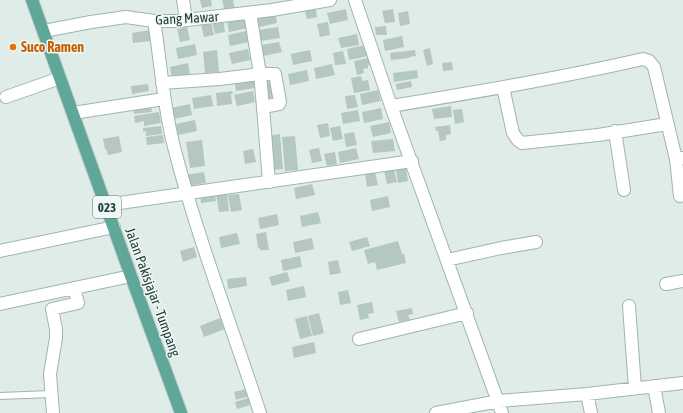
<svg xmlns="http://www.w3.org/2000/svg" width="683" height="413" font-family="'Asap Condensed',sans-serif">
<rect width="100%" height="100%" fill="#dfece7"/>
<path fill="#b4c7c0" d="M200 0H211L212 6 202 8Z
M222 0H233L235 10 225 12Z
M315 5 317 17 307 19 304 7Z
M346 9 348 20 330 24 327 13Z
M393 9 395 22 385 23 382 11Z
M408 11 410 24 400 26 398 13Z
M275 12 277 23 259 27 256 16Z
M246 17 248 28 229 32 227 21Z
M223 19 225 32 215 34 212 21Z
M211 22 214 35 204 37 201 24Z
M328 22 330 35 320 37 317 24Z
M386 26 387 35H376L375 27Z
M187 27 190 40 180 42 177 29Z
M278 27 280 38 261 41 259 30Z
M150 30 151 41 133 43 132 33Z
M246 31 249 42 230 46 228 35Z
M357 34 359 45 341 48 338 38Z
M402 36 404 47 385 51 383 40Z
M279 42 282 52 263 56 261 45Z
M195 44 197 55 178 59 176 48Z
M365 45 368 56 349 60 347 49Z
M430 48 433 64 427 66 423 50Z
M248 49 250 60 232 64 229 53Z
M217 50 219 72 205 73 203 52Z
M310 50 312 61 293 65 291 54Z
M415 50 416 56 409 57 410 58 391 60 390 53Z
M343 51 346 64 335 65 333 53Z
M368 58 370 65H368V68L363 69 364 73 357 75 354 61Z
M452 62 453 70 443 71 442 63Z
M188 63 190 74 172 78 170 67Z
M332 64 335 75 316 79 314 68Z
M307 70 309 81 290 85 288 74Z
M417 70 418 78 394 82 393 73Z
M361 76 362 81 368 80 370 90 354 93 351 78Z
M253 77 255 88 236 91 234 80Z
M275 81 277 97 263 99 261 82Z
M411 81 412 87 397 90 396 84Z
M148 84 149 91 132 94 131 86Z
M378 90 381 101 362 105 360 94Z
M232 91 233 94H231L232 104 217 106 216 93Z
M253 91 255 102 237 106 234 95Z
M211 95 213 106 194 109 192 98Z
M355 95 358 107 347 109 345 96Z
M150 102 152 112 134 114 133 104Z
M190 104 192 115 174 119 171 108Z
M451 106 452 117 434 119 432 109Z
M381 108 383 119 364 123 362 112Z
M462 109 464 122 455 124 453 110Z
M358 110 360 121 343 124 341 113Z
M159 112 161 123 144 126V121L135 123 134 116Z
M195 120 197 131 178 135 176 124Z
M389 122 391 133 373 137 370 126Z
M328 123 330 136 320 138 317 125Z
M450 125 451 134 446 135V140L440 141 438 131H436L435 127Z
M161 126 162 134 146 136V131L143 132V128Z
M340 126 343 139 333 141 330 128Z
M354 132 357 145 346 147 344 134Z
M280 134 283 169 270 170 268 136Z
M163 135 164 143 147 145 146 137Z
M119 136 122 152 108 155 106 149H105L103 139Z
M295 136 298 170 285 171 282 137Z
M393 139 395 151 373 153 371 141Z
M202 140 205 166 190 168 186 142Z
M319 148 322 161 312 163 309 150Z
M356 148 359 159 340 163 338 152Z
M253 149 256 162 245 164 243 151Z
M335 152 337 164 327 166 324 154Z
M406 168 408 181 398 183 396 170Z
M394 169 397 182 387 184 384 171Z
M204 172 206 183 187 186 185 175Z
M375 172 378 185 367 187 365 174Z
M312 184 315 195 296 199 294 188Z
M215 193 216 201 201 203 200 195Z
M227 193 229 211 219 212 216 194Z
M239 194 242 210 231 212 228 195Z
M388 196 390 207 372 211 370 200Z
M318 212 321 223 302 227 300 216Z
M277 214 279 225 260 229 258 218Z
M266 232 269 250H260L259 247 258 248 256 234Z
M237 233 240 244 221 248 219 237Z
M367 237 370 246 352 251 349 242Z
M312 238 314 249 295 253 293 242Z
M398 241 402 254H404L406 263 377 270 375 262 368 264 364 250Z
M194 247 197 257 183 262 180 251Z
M300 256 302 267 283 271 281 260Z
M338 260 341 273 330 275 328 262Z
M287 272 290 281 272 286 269 277Z
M246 277 247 286 228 289 227 279Z
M304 286 306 297 288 301 286 290Z
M348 290 351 303 340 305 338 292Z
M372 302 374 313 368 314 369 318 360 320 357 305Z
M412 308 413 314 408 315 410 320 399 322 396 311Z
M319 313 324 333 313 336 308 316Z
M307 316 312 336 300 339 295 319Z
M220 318 225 329 204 337 200 326Z
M314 342 316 353 294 358 292 347Z
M246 389 249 396 236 400 234 392Z
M251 397 253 404 237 409 235 402Z"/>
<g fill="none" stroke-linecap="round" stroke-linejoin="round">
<g stroke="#a1b4af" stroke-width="8">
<path id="lane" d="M0 396 51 394"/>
</g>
<g stroke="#a1b4af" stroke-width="14">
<path id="street" d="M183 0 186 19
M355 0 391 106 502 413
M250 13 260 74H275L280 102 279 104 263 107 269 182
M154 21C161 63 163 105 174 147 197 237 231 324 260 413
M44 31 91 22 126 17 154 21H178L272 10 330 0
M162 83 220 79 260 74 263 107
M503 87 513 133 517 139 522 143 598 135 667 124
M6 97 60 78
M391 106C476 92 560 78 643 59L649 61 654 67 676 159 683 158
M73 113 164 99
M615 131 624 190
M676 159 680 196
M106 205 412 161
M0 251 114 227
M447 260 501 248 536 242
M666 284 683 281
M0 304 131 276
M629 306 635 388
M359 339 467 313
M654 386 659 413
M587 394 591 413
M53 413 50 374 56 338V329L52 309 78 303 74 288
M436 413 499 401 587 394 683 383"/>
</g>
<g stroke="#c0c9c7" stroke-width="14">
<path id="primary" d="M32 0 131 276 181 413"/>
</g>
<use href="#lane" stroke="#fff" stroke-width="6"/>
<use href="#street" stroke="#fff" stroke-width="12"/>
<use href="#primary" stroke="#5ea799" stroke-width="12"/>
</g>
<circle fill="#e8710a" stroke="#f0f8f5" stroke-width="1.5" cx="13" cy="47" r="4"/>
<g text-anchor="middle" stroke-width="3" stroke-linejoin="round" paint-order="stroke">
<rect fill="#f0f8f5" stroke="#5d7671" stroke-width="1" x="93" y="196" width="28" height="22" rx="3"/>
<g font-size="13" font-weight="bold" fill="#1e3e38">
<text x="107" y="212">023</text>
</g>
<g font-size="14" fill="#1e3e38" stroke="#f0f8f5">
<text transform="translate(187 18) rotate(-3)" y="5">Gang Mawar</text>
<text transform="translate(153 292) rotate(70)" y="5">Jalan Pakisjajar - Tumpang</text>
</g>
<g font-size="14" font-weight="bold" fill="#c56008" stroke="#f0f8f5" text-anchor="start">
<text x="21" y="52">Suco Ramen</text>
</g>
</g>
</svg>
